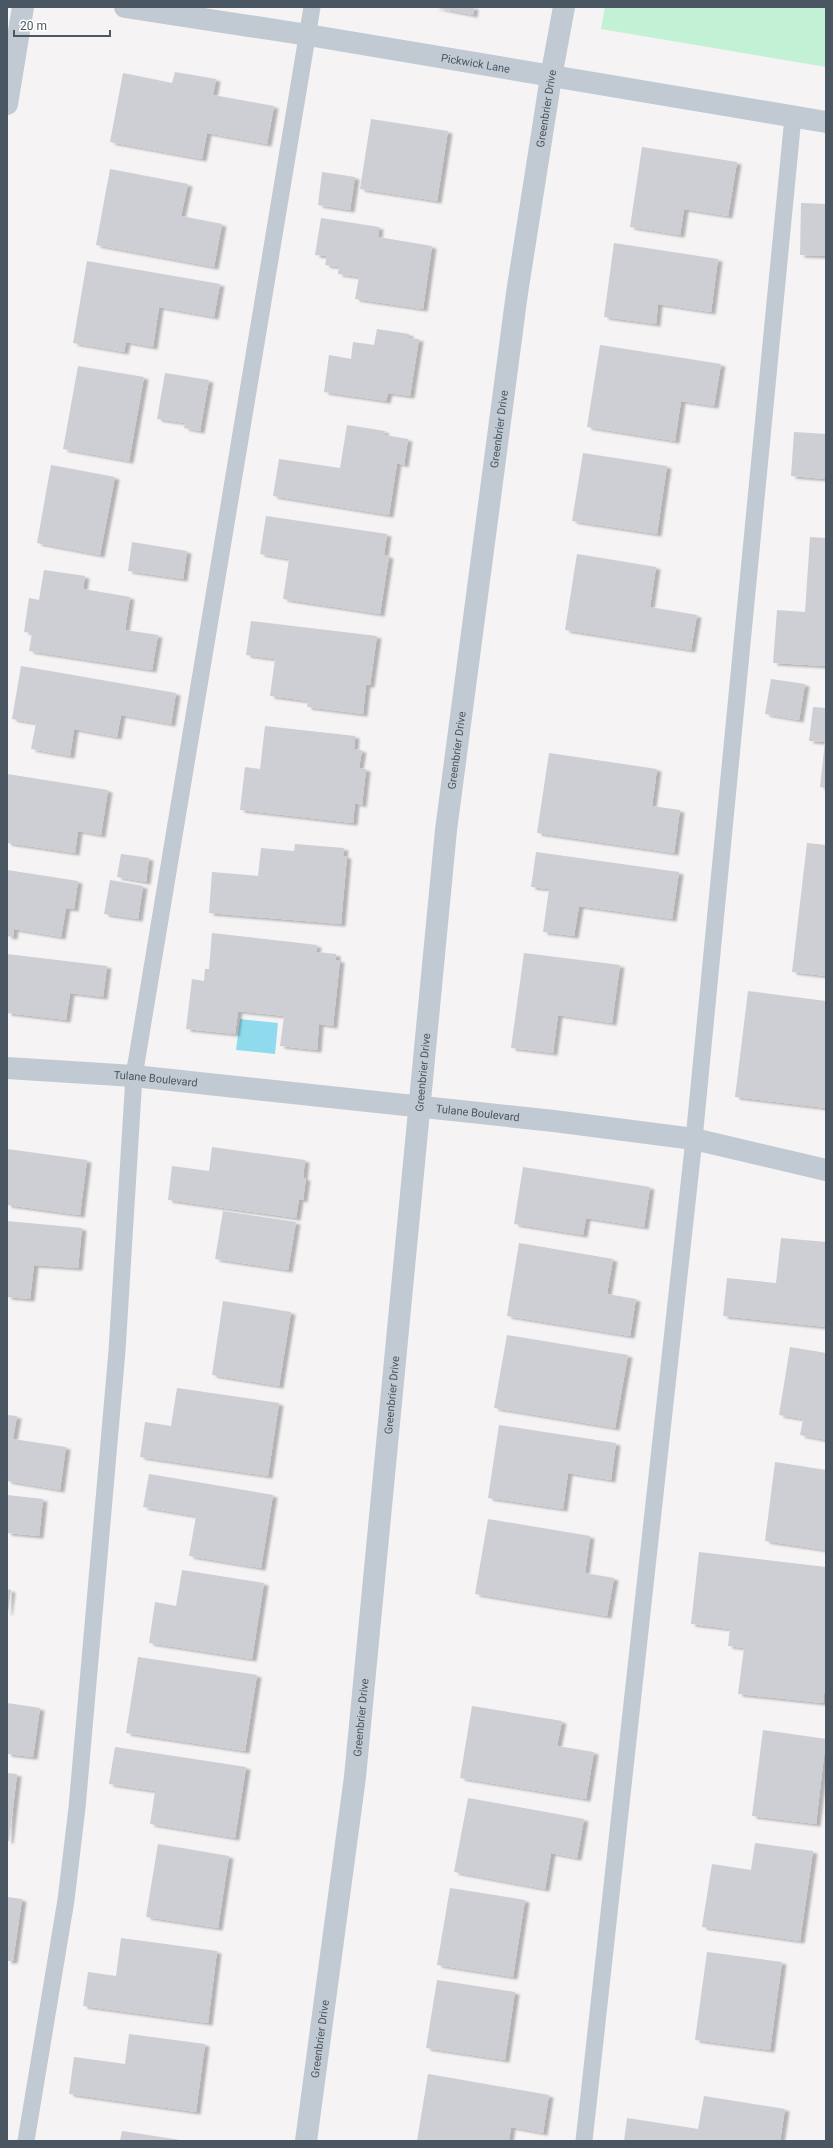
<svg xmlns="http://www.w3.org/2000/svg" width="833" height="2148" font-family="Roboto,sans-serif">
<defs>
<filter id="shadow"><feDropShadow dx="4.5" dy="2.5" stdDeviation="1" flood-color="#0004"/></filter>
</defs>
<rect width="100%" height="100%" fill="#f5f3f3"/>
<path fill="#c3f1d5" d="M605 7H826V67L601 29Z"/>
<path fill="#90daee" d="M240 1019 278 1023 275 1054 236 1050Z"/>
<path fill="#cdcfd5" filter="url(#shadow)" d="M433 7H474L473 15Z
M175 72 216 79 213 95 274 106 267 144 207 133 202 159 110 142 123 73 172 83Z
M371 119 448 131 437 201 360 189Z
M642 147 737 162 728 216 684 209 680 235 630 227Z
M110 169 188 184 181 216 222 224 214 267 96 245Z
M322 172 355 177 350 210 318 205Z
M801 203 826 204V256L800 255Z
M321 218 379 227 378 237 432 246 423 309 355 299 359 277 338 274 339 267 325 265 327 256 315 255Z
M614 243 718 259 711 312 658 304 656 324 604 317Z
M87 261 220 284 214 317 159 307 153 347 126 342 124 352 73 343Z
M377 329 409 334V338L419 339 410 396 388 393 386 401 324 392 329 355 351 359 353 342 374 345Z
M600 345 721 364 714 406 681 401 675 441 587 427Z
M78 366 144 377 129 461 63 449Z
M165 373 209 380 200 431 184 428 185 423 157 419Z
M347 425 385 431 384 435 408 439 404 465 397 463 389 515 273 496 279 459 340 468Z
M794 432 826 434V479L791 476Z
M583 453 667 466 657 534 572 521Z
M51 465 115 477 100 555 37 543Z
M266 516 387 534 384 555 389 556 380 614 283 599 289 559 260 554Z
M810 537 826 538V666L773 663 777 610 805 612Z
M132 542 187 551 183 579 128 571Z
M577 554 656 567 650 607 697 615 691 650 565 630Z
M44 570 85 576 83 589 130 597 125 630 158 635 152 670 29 651 32 633 24 632 29 598 39 600Z
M251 621 377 636 370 685H366L363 714 307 707 308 701 270 696 275 659 246 655Z
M21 666 176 693 171 724 121 715 117 737 74 729 70 756 31 749 36 723 12 719Z
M771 679 805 684 799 720 765 714Z
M813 707 826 708V788L820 787 825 742 809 741Z
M265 726 355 736 354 749 362 750 359 768 366 769 362 805 355 803 353 823 240 810 245 767 260 769Z
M549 753 657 769 652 806 680 810 674 853 537 833Z
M7 774 108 790 101 835 78 831 75 853 7 843Z
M807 843 826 845V976L792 972Z
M295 844 344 848 343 856H347L341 924 209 913 212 872 258 876 261 848 294 851Z
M536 852 679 872 672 919 579 906 574 936 543 932 549 889 531 887Z
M121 854 149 858 146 882 117 877Z
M7 870 78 881 74 909 66 908 61 937 14 929 13 937 7 936Z
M110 880 143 886 138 919 104 914Z
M212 933 317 945 316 952 336 954V960H340L333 1026 319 1024 317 1050 280 1046 284 1016 238 1011 235 1034 186 1029 192 979 204 981 205 969H209Z
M524 953 620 965 612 1023 558 1015 553 1053 511 1048Z
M7 954 107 966 103 997 70 993 66 1020 7 1013Z
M748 991 826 1001V1108L735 1097Z
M212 1147 305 1160 303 1178H306L303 1200 299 1199 296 1218 168 1200 172 1166 209 1171Z
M7 1149 87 1160 80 1215 7 1205Z
M523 1167 650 1187 644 1227 586 1218 583 1235 514 1224Z
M223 1211 296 1222 288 1270 215 1259Z
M7 1221 82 1228 78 1268 34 1265 30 1299 7 1297Z
M781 1238 826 1242V1327L723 1316 727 1278 776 1283Z
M519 1243 613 1259 607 1294 636 1299 630 1336 507 1316Z
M223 1301 291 1312 279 1386 212 1375Z
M507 1335 628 1355 615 1428 494 1408Z
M790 1347 826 1353V1440L800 1435 803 1419 779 1415Z
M177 1388 279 1403 268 1476 140 1457 145 1422 171 1426Z
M7 1415 17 1416 13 1439 66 1447 60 1490 7 1481Z
M499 1425 616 1443 611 1480 568 1473 563 1509 488 1498Z
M775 1462 826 1470V1550L765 1541Z
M149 1474 273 1495 261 1568 189 1556 196 1516 143 1507Z
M7 1495 43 1499 39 1536 7 1533Z
M488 1519 590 1536 585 1573 614 1578 607 1616 475 1594Z
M699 1552 826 1567V1677L823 1703 738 1694 744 1648 728 1646 730 1629 691 1624Z
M182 1570 264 1583 252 1659 149 1643 155 1602 176 1606Z
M7 1589 11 1590 8 1613H7Z
M138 1657 257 1675 245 1751 126 1733Z
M7 1703 40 1708 33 1757 7 1754Z
M472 1706 562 1721 557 1746 594 1752 586 1799 460 1778Z
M763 1730 826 1739 816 1824 752 1816Z
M115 1747 246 1767 235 1838 150 1824 155 1791 109 1784Z
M7 1773 17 1774 9 1841H7Z
M468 1798 584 1819 577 1858 551 1853 545 1889 454 1872Z
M755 1843 813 1851 800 1941 702 1927 712 1864 751 1870Z
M158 1844 229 1856 218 1928 146 1917Z
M450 1888 525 1900 513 1977 437 1965Z
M7 1897 22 1899 13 1961H7Z
M121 1938 217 1951 208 2023 83 2006 88 1972 116 1976Z
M707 1952 782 1962 770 2050 695 2040Z
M437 1980 515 1992 505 2060 426 2048Z
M129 2034 205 2044 196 2112 69 2094 74 2057 125 2064Z
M428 2074 549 2095 543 2133 511 2127 509 2141H417Z
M704 2096 785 2109 780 2141H624L627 2118 698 2129Z
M122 2131 180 2140V2141H120Z"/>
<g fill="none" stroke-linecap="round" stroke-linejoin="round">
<path stroke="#c1cad2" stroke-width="17" d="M26 2141 66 1900 77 1808 117 1351 134 1076 312 7
M584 2141 694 1139 793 117"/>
<g stroke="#c1cad2" stroke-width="22">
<path id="s1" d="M125 7 308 35 826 122"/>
<path id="s2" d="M7 1068 134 1076 554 1121 694 1139 826 1170"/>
<path id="s3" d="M306 2141 355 1777 446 830 517 293 551 77 564 7"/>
</g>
<path stroke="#c1cad2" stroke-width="22" d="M7 104 23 7"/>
</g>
<g text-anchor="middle" stroke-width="3.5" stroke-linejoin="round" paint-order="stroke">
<g font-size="11" fill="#4a5661" stroke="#fff">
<text dy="4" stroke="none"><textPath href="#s1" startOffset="355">Pickwick Lane</textPath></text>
<text dy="4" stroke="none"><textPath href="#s3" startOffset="2047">Greenbrier Drive</textPath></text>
<text dy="4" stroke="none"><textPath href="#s3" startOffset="1723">Greenbrier Drive</textPath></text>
<text dy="4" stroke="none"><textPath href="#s3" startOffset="1399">Greenbrier Drive</textPath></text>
<text dy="4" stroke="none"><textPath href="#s3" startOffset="1075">Greenbrier Drive</textPath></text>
<text dy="4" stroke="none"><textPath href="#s2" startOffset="149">Tulane Boulevard</textPath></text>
<text dy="4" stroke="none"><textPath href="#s2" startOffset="473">Tulane Boulevard</textPath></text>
<text dy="4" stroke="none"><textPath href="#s3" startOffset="751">Greenbrier Drive</textPath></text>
<text dy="4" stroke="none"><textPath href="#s3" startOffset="427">Greenbrier Drive</textPath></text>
<text dy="4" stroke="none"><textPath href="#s3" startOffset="103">Greenbrier Drive</textPath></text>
</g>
</g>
<rect width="833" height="2148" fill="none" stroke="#4a5661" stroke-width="16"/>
<path d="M14 30v6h96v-6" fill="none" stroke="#4a5661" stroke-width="2"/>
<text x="20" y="30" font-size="12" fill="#4a5661" stroke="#ffffff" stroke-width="3" paint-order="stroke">20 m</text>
</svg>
